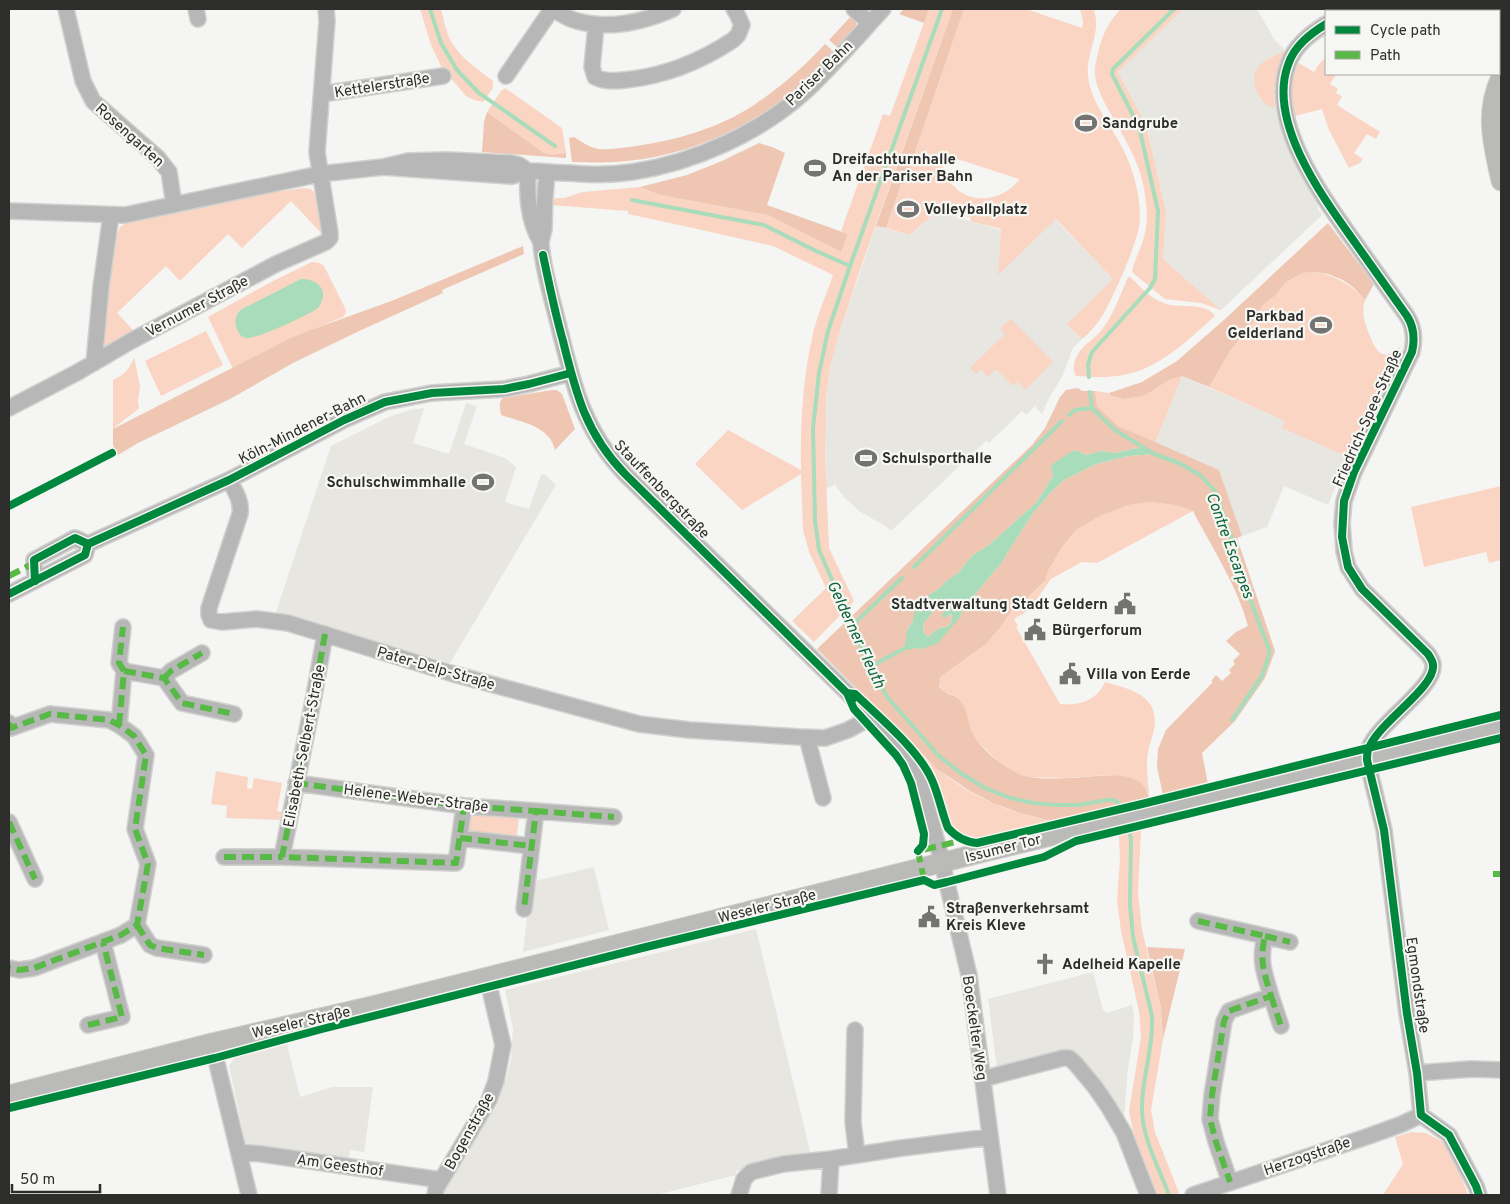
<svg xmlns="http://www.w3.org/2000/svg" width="1510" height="1204" font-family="Overpass,sans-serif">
<rect width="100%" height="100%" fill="#f5f5f3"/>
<path fill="#e7e6e0" d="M1184 9H1257L1274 39 1286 51 1282 58 1275 78 1274 99 1277 117 1282 132 1290 153 1316 198 1318 209 1322 215 1221 310 1163 259 1166 212 1146 125 1118 72 1176 15Z
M937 212 1001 230 998 274 1055 219 1113 279 1068 324 1082 339 1073 348 1062 377 1049 398 1042 414 1035 406 1026 415 1022 411 989 443 986 441 891 531 887 527 859 511 845 498 835 485 826 489 825 423 828 385 830 367 839 334 876 226 909 235Z
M1182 376 1285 421 1283 428 1348 457 1328 505 1284 486 1267 527 1242 536 1219 470 1155 443Z
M466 403 477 406 464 444 505 458 516 467 505 502 529 509 541 475 544 474 556 485 450 663 314 623 275 615 331 446 389 417 409 410 424 408 413 443 449 454Z
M594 867 609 930 523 952 531 882Z
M756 929 811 1155 736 1171V1175L656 1195H443L453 1171 499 1097 507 1077 511 1060 513 1029 505 990Z
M1093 972 1103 1010 1107 1013 1132 1005 1134 1016 1133 1039 1128 1068 1124 1117 1082 1059 1073 1054 997 1069 988 999Z
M287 1044 300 1097 332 1087H373L364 1152 350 1150 348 1159 292 1150 246 1145 229 1066 236 1056Z"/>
<path fill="#fad5c3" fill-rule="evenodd" d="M420 9H441C444 20 446 33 452 43 462 59 479 70 493 81V88L483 102 474 100 466 96 442 68 431 45Z
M929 9H953L862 264 839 334 830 367 826 401 825 455 829 548 854 601 814 642 792 621 826 588 809 552 803 530 801 474 742 510 695 464 728 430 801 470C800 422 803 376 814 329 819 311 827 293 833 275L773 246 693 228 628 214V211L551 205 555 198H564L583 192 640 187 660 195 768 215 841 252 848 234 841 231 883 114 890 116Z
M964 9H1026L1082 28 1083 21 1080 9H1094C1095 15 1097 21 1096 28 1094 44 1086 60 1088 76 1090 102 1113 128 1124 151 1134 172 1140 195 1140 217 1140 240 1115 292 1104 313 1098 323 1091 332 1082 339L1067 324 1113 279 1056 219 998 275 1001 229 970 221 971 218 958 213 956 217 937 212 909 235 886 228 901 184H904ZM942 154 1019 179V180C998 206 959 205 945 173 942 166 941 160 942 154Z
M1121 9H1182V10L1118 72 1146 125 1166 212 1163 259 1221 310 1201 303 1165 299 1133 273 1132 270C1135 259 1141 248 1144 237 1148 224 1147 208 1145 195 1142 168 1128 144 1115 121 1107 107 1097 92 1095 75 1094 65 1098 55 1100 45 1104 31 1111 19 1121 9Z
M1282 52 1284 53V54C1275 72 1273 89 1275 108 1260 106 1248 80 1258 67 1264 60 1275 56 1282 52Z
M1326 57V74H1336L1330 84 1338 89 1336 93 1342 96 1337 105 1380 132 1376 139 1367 134 1354 153 1363 159 1360 163 1349 168 1329 130 1322 109 1295 116C1290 97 1289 80 1299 63L1314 72 1320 63Z
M505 88 562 128 566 153 550 155 544 153 487 112 501 91Z
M304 188 311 189 317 197 323 235 291 201 242 248 228 234 180 281 166 266 117 313 134 331 105 349 103 347 101 340 115 241 120 227 126 223 270 193Z
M312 262 320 263 324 266 345 308 346 312 343 317C305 332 270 349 233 369L208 317 271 282Z
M1316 272C1337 276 1351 285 1365 300 1361 314 1365 323 1370 336 1377 354 1384 362 1401 346L1348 457 1282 428 1285 421 1209 387 1230 351 1251 325 1263 305 1276 295 1285 283 1302 273Z
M1128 277H1130C1140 286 1151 299 1164 303 1177 309 1206 301 1215 316 1188 340 1159 369 1123 375 1108 378 1091 377 1076 376 1072 370 1074 361 1078 354 1083 345 1093 340 1100 332 1113 317 1120 295 1128 277Z
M1011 319 1053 362 1025 390 1018 382 1013 386 996 369 988 377 981 369 976 374 970 368 1005 334 1000 328Z
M206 331 223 365 161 396 145 361Z
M134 357 140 386 138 401 139 408C131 416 119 422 113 430V380C124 375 130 369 134 357Z
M1182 376 1155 443 1118 426 1097 406 1095 391 1109 393 1111 396 1124 399 1144 396 1169 380Z
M1501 486V560L1489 563 1486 552 1424 567 1411 507Z
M1151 502 1175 505 1193 511 1097 563 1082 562 1051 579 1029 610 1014 619 1018 626 1016 627 1060 704C1078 706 1097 701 1105 682 1130 689 1160 695 1154 729 1153 737 1149 744 1148 752 1145 767 1149 783 1149 798L1146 791 1134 779 1109 775 1066 778 1030 777 1012 772 1002 765 979 743 974 736 967 716 958 697 946 693 939 686 940 677 986 644 999 629 1013 609 1036 590 1045 581 1049 569 1062 547 1076 530 1100 516 1127 505Z
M923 756C943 775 967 792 993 803 1012 812 1032 816 1052 821L980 839 959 833 953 828 948 821 936 779Z
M216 771 248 777 247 788 252 789 254 778 282 783 277 811 286 813 285 820 226 818 227 806 211 804Z
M469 811 519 817 516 841 466 835Z
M1141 830 1138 893 1142 930 1161 1008 1163 1039 1151 1110 1155 1132 1179 1193 1173 1195H1157L1135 1140 1129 1111 1141 1037 1139 1011 1121 931 1117 901 1120 859 1119 836Z
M1411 1132 1426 1133 1445 1143 1454 1158 1468 1195H1383L1403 1164 1395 1137Z"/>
<path fill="#eec6b1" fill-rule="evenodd" d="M904 9H929L924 23 899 14Z
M953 9H964L904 184H901L886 228 876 226Z
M853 14 856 20V26L837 47 829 40Z
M825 44 833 51C818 66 804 83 787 96 738 134 676 159 614 162 600 163 586 162 572 162L569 138 574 137C582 142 589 147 598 149 608 150 619 148 629 147 668 142 711 131 746 110 775 92 802 69 825 44Z
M487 112 544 153 550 155 566 153V158L482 152 484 122Z
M759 143 772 147 785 153 767 205 848 234 841 252 768 215 660 195 640 187 687 175 722 161Z
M1328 223 1374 284 1365 300 1354 288 1343 280 1328 274 1316 272 1302 273 1285 283 1276 295 1263 305 1251 325 1230 351 1209 387 1182 376 1169 380 1144 396 1124 399 1111 396 1109 393 1142 382 1177 361 1225 319Z
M523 246 524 254 442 290 443 293 357 332 293 363 230 399 138 443 118 455 113 445V429L287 340 308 331 394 300Z
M1078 388 1082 391H1095L1097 406 1118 426 1219 470 1242 536 1237 538 1275 651 1265 678 1235 721 1202 753 1208 784 1163 795 1157 767 1158 749 1166 730 1213 682 1211 681 1216 675 1222 681 1231 673 1229 670 1235 664 1233 661 1240 654 1226 641 1236 632 1248 626C1237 585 1212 548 1193 511L1175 505 1151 502 1128 505 1100 516 1076 530 1062 547 1049 569 1045 581 1026 599 1013 609 999 629 986 644 940 677 939 687C942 689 944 692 948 694 951 695 956 696 958 698 967 706 968 723 973 733 979 749 1009 772 1025 776 1038 779 1054 779 1068 778 1085 778 1121 771 1136 780 1144 784 1146 790 1149 798L1052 821 1020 813 993 803 970 791 937 769 817 649 1032 445 1045 428 1060 397 1066 390ZM1143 447 1153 454 1129 456 1096 464 1064 480 1050 493 1033 513 1009 550 1003 561 964 607 960 617 922 649 914 648 907 630 930 594 940 588 945 582 959 572 973 555 989 545 1036 503 1053 476 1052 473 1078 451 1086 455 1102 451 1114 453Z
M552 390H557L562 394 575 429 555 450C550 426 521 422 501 415 500 409 498 402 503 398Z
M946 599 949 605 944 618 949 614 952 616 951 623 947 627 939 628 928 637 924 633 923 624 932 613 937 602Z
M1147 947 1185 949 1163 1039 1161 1008Z"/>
<path fill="#a8dcba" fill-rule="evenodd" d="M301 279C319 279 330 291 318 308 308 315 256 340 245 338 240 336 237 331 236 326 234 319 237 313 242 309Z
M1143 447 1154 454 1129 456 1096 464 1064 480 1050 493 1033 513 1009 550 1003 561 964 607 960 617 938 643 922 649 914 648 908 650 905 648 907 630 913 621 915 610 930 594 940 588 945 582 959 572 973 555 989 545 1036 503 1053 476 1051 468 1053 464 1072 451H1078L1086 455 1102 451 1114 453ZM946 599 949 605 941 616 944 618 950 614 952 616 951 623 947 627 939 628 928 637 924 633 923 624 932 613 937 602Z"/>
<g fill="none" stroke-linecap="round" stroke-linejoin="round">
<path stroke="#a8dcba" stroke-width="4" d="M430 9 441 43 457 70 479 93 555 146
M942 9 850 266 828 331 819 373 813 428 815 520 819 550 870 667 888 698 939 756 962 774 985 788 1010 798 1033 803 1057 805H1079L1107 800H1114L1123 806 1125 813
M632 200 764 225 814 250 850 266
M1089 377 1088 364 1092 352 1150 288 1155 279 1158 211 1139 127 1112 74 1113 69 1174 9
M1090 392 1092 408 1115 430 1154 454 1179 463 1200 475 1215 491 1236 551 1239 570 1270 652 1262 676 1232 720
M1069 415 1075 410 1092 408
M914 567 1062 421
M852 627 860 618 902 578
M870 667 905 648
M1127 823 1131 839 1130 904 1133 937 1152 1016C1154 1047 1142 1076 1142 1108 1142 1138 1159 1168 1169 1195"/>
<g stroke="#d1d1cf" stroke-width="18">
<path id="minor" d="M66 9 83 81 93 101 158 158 169 172 174 205
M196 9 198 19
M553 9C561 14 568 19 577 21 608 30 644 22 673 9
M854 9 870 23
M1345 11 1349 9
M1326 24C1310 34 1294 46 1288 65 1267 123 1324 199 1356 244 1373 268 1390 292 1407 316 1414 327 1415 339 1412 352L1354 472 1344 501 1342 523 1344 551 1348 567 1362 589 1428 654C1430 657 1433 661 1433 665 1436 687 1378 723 1369 748 1367 751 1367 756 1367 760L1384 830 1407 1014 1417 1073 1421 1115
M596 25 592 67 595 77C605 82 615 81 625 80 665 76 700 62 733 40L738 35 742 25 737 14 734 9
M506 76 552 9
M322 94 443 76
M383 167 512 176C518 175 524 171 530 171 542 171 555 173 568 173 589 175 611 175 632 172 694 163 762 132 808 89 834 64 859 35 883 9
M528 171C527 195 528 221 541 242
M547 172C545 191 544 210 544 229 543 235 541 239 541 244 543 269 551 295 557 319 572 379 581 428 625 474L872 717 902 750 918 774 938 846 969 975 998 1195
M9 211 125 215 320 174 383 167 408 161 447 160 511 163 519 165 528 171
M94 363 101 287 111 215
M9 408 78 372 131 341 199 305 276 264 326 242 330 238V233L317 152 327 21 326 9
M229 480C235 491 242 501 240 514L209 608V615L211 620 222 622 257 619 288 623 450 673 639 724 689 730 799 737 825 738 848 730 872 717
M35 581 34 560 75 538 88 544 229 480 344 420 385 402 432 393 504 389 529 384 571 373
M9 594 85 555 88 544
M325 634 314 696 282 857 456 863 464 806
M124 671 164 678 182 703 234 714
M164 678 171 671 202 653
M9 723 11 728 50 714 109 720 119 725 134 736 146 755 135 829 148 864 137 925 121 935 34 968 19 970 9 968
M119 725 124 671 119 663 123 627
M807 738 823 798
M296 783 464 806 536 811 524 909
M536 811 614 817
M9 822 35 879
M460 838 531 846
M224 857H282
M1198 921 1265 936C1259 962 1264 971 1271 996L1229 1011 1224 1021 1212 1095 1210 1119 1216 1142 1230 1182
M137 925 150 945 157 948 204 955
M1265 936 1290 942
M1271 996 1281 1026
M88 1025 122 1017 103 942
M855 1030 853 1122 857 1155
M212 1043 249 1195
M1417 1073 1471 1069 1501 1070
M982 1079 1063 1058H1069L1075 1063 1095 1087 1108 1106 1124 1133 1148 1195
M1421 1115 1449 1135 1476 1186 1479 1195
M239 1152 262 1154 441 1180
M435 1195 436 1189 489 1100 496 1081 503 1045 487 977
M739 1195 744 1179 751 1172 783 1164 831 1159
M829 1195 831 1159 902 1148 990 1137
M1193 1195 1369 1136 1402 1124 1421 1115"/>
</g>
<g stroke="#d1d1cf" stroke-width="21">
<path id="major" d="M1501 77C1484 113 1493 144 1501 181
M9 1095 212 1043 372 1006 972 855 1501 727"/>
</g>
<use href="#minor" stroke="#b7b7b7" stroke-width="15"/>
<use href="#major" stroke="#babab8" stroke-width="19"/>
<path stroke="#58b947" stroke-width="6" stroke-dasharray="12 6" stroke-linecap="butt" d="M9 576 34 563
M325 634 314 696 282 857 456 863 464 806
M124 671 164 678 182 703 234 714
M164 678 171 671 202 653
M9 723 11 728 50 714 109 720 119 725 134 736 146 755 135 829 148 864 137 925 121 935 34 968 19 970 9 968
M119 725 124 671 119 663 123 627
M296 783 464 806 536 811 524 909
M536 811 614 817
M9 822 35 879
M460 838 531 846
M224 857H282
M1493 874H1501
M924 880 918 851 964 840
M1198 921 1265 936C1259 962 1264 971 1271 996L1229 1011 1224 1021 1212 1095 1210 1119 1216 1142 1230 1182
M137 925 150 945 157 948 204 955
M1265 936 1290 942
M1271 996 1281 1026
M88 1025 122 1017 103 942"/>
<g stroke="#f6f6f2" stroke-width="11">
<path id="cycleway" d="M1326 24C1310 34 1294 46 1288 65 1267 123 1324 199 1356 244 1373 268 1390 292 1407 316 1414 327 1415 339 1412 352L1354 472 1344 501 1342 537 1348 567 1362 589 1428 654C1430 657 1433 661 1433 665 1436 687 1378 723 1369 748 1367 751 1367 756 1367 760L1384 830 1407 1014 1417 1073 1421 1115 1449 1135 1476 1186 1479 1195
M543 255C549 284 555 313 563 341 576 394 586 434 625 474L853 699
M9 506 112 453
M35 581 34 560 75 538 88 544 229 480 344 420 385 402 432 393 504 389 529 384 571 373
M9 594 85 555 88 544
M847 693 855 694C879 717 919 750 932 780 939 796 942 813 948 828 956 837 965 842 977 843L1142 804 1501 715
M847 693 854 709 896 755 903 765 911 783 924 834 923 845 918 851
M9 1108 215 1058 322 1029 646 947 924 880 934 885 947 882 1044 857 1076 841 1501 738"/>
</g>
<use href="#cycleway" stroke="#00873e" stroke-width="8"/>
</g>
<defs>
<g id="stadium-bare" transform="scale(1.725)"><path d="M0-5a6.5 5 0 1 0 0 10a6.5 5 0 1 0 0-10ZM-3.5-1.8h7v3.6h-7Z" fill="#737372" stroke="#f6f6f2" stroke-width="2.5" paint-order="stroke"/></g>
<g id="civic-bare" transform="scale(1.725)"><path d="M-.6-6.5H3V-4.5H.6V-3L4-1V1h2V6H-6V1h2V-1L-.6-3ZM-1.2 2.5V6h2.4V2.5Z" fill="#737372" stroke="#f6f6f2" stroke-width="2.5" paint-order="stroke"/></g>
<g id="church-bare" transform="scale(1.725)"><path d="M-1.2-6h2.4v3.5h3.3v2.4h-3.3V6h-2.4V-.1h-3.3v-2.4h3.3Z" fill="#737372" stroke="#f6f6f2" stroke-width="2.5" paint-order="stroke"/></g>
</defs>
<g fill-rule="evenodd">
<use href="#stadium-bare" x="1086" y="123"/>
<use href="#stadium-bare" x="815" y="168"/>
<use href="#stadium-bare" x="908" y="209"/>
<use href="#stadium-bare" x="1321" y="325"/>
<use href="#stadium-bare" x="866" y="458"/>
<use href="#stadium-bare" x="483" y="482"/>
<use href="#civic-bare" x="1125" y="604"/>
<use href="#civic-bare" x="1035" y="630"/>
<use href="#civic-bare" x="1070" y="674"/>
<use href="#civic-bare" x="929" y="917"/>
<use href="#church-bare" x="1045" y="964"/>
</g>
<g text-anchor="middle" stroke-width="4.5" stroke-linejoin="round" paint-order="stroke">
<g font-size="15" fill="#2d2d2c" stroke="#f6f6f2">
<text transform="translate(819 73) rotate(-44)" y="5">Pariser Bahn</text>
<text transform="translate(382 85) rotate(-9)" y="5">Kettelerstraße</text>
<text transform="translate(130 135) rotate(42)" y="5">Rosengarten</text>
<text transform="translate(197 306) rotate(-28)" y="5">Vernumer Straße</text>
<text transform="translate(1367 418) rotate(-66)" y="5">Friedrich-Spee-Straße</text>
<text transform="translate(302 428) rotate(-27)" y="5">Köln-Mindener-Bahn</text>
<text transform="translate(662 489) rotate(46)" y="5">Stauffenbergstraße</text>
<text transform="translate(436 668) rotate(16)" y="5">Pater-Delp-Straße</text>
<text transform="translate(304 746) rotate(-79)" y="5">Elisabeth-Selbert-Straße</text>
<text transform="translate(416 798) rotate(7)" y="5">Helene-Weber-Straße</text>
<text transform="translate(1003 848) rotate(-14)" y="5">Issumer Tor</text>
<text transform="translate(767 906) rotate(-14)" y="5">Weseler Straße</text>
<text transform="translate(1418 985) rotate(82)" y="5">Egmondstraße</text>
<text transform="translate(301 1022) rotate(-13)" y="5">Weseler Straße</text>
<text transform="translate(975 1028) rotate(82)" y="5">Boeckelter Weg</text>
<text transform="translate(469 1131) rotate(-61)" y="5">Bogenstraße</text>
<text transform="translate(1307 1156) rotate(-19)" y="5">Herzogstraße</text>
<text transform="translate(340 1165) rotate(8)" y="5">Am Geesthof</text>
</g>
<g font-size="15" font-weight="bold" fill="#2d2d2c" stroke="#f6f6f2" text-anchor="start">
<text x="1102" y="128">Sandgrube</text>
<text x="832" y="164">Dreifachturnhalle<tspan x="832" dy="17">An der Pariser Bahn</tspan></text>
<text x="924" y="214">Volleyballplatz</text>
<text x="1304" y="321" text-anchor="end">Parkbad<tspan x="1304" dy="17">Gelderland</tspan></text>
<text x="882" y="463">Schulsporthalle</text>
<text x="466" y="487" text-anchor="end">Schulschwimmhalle</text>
<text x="1108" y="609" text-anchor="end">Stadtverwaltung Stadt Geldern</text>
<text x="1052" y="635">Bürgerforum</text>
<text x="1086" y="679">Villa von Eerde</text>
<text x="946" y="913">Straßenverkehrsamt<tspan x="946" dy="17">Kreis Kleve</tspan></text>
<text x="1062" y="969">Adelheid Kapelle</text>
</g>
<g font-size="16" font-style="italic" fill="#0c653a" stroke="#f6f6f2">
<text transform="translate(1231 545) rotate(70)" y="6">Contre Escarpes</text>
<text transform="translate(857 634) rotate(65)" y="6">Gelderner Fleuth</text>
</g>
</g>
<rect width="1510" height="1204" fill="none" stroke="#2d2d2c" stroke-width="20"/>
<rect x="1325" y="10" width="175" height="65" fill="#f6f6f2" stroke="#a6a6a3"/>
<rect x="1335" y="26" width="25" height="8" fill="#00873e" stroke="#a6a6a3"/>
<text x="1370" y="35" font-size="15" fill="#2d2d2c">Cycle path</text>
<rect x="1335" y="51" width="25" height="8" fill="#58b947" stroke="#a6a6a3"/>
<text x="1370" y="60" font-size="15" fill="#2d2d2c">Path</text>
<path d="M12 1184v8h88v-8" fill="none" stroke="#2d2d2c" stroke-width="2.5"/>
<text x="20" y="1184" font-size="15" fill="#2d2d2c" stroke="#f6f6f2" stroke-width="4" paint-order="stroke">50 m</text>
</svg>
